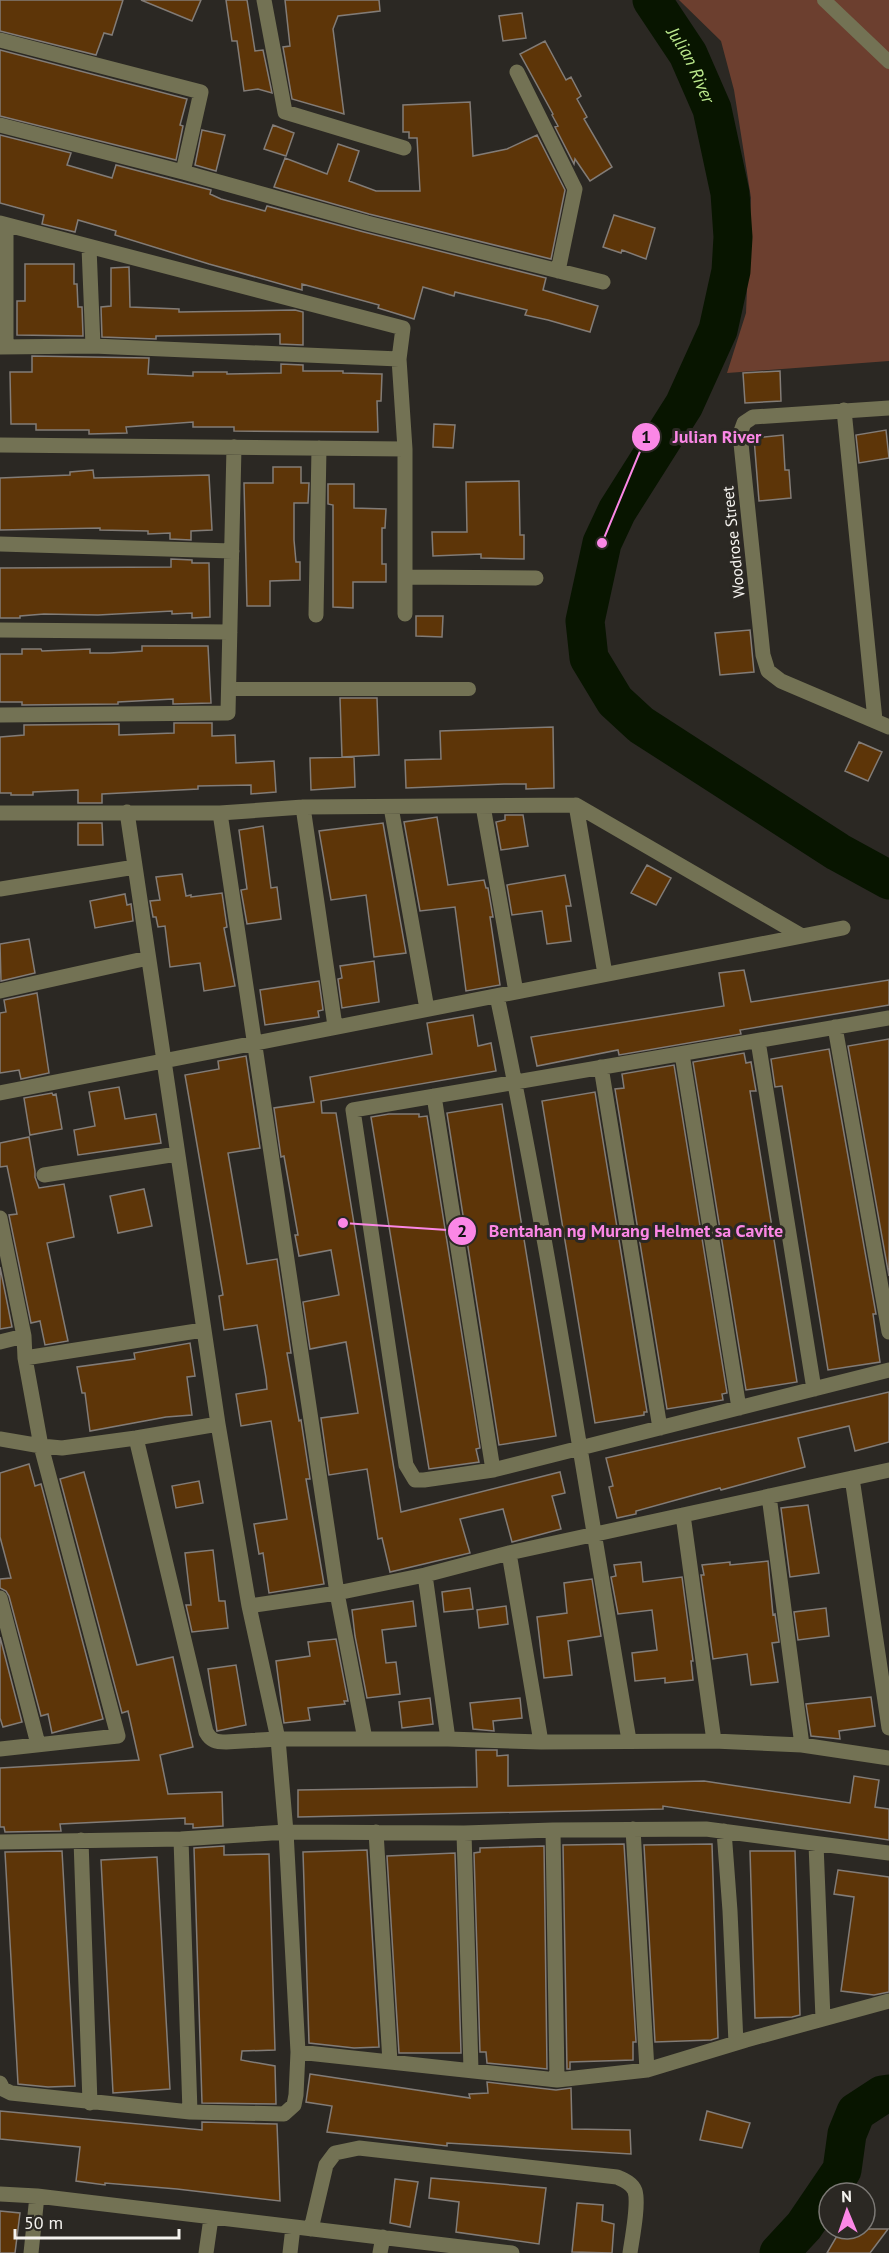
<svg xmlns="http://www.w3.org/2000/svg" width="889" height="2253" font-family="'PT Sans',sans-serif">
<rect width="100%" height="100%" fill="#2b2823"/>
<path fill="#6c3f2f" d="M679 0H889V361L727 373 746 313 751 198 734 90 721 41Z"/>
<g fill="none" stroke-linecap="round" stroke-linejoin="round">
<g stroke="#081500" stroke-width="39">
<path id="s1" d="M652 0 688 54 712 109 730 193 733 237 731 271 718 330 684 405 617 511 602 543 585 621 589 658 615 701 641 725 838 852 889 880"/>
<path d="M779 2253 804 2226 842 2170 847 2134 856 2112 882 2095 889 2094"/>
</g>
</g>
<path fill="#5d3508" stroke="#827c77" stroke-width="1.5" d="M0 0H123L112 35 104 33 96 55 0 31Z
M141 0H201L192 21Z
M226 0H247L255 51 263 50 272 93 258 89 244 91 237 41H232Z
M285 0H379L380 11 338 16 333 29 344 114 292 99 283 47 290 46Z
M522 13 526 38 503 41 499 16Z
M545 41 566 80 571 77 581 96 577 99 587 117 584 119 612 167 590 181 575 159 574 164 555 127 558 126 552 115 553 114 520 54Z
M0 50 187 99 180 125 183 126 176 160 0 116Z
M470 102 473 156 507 149 537 135 565 190 551 259 369 214 274 187 285 158 327 174 338 144 359 151 349 181 376 191H420L417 138H409V132H403V105Z
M273 125 294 133 286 156 264 149Z
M202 130 225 135 216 171 195 165Z
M0 135 71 153 67 165 112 178 116 165 211 190 210 194 221 199 265 211 267 206 364 232 546 278 543 290 598 306 590 332 548 320 525 315 527 310 455 292 454 296 423 287 414 319 378 308 379 305 302 284V290L209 264 115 235 116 231 78 220 75 232 42 224 44 215 0 203Z
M614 215 655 228 646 259 622 250 621 253 603 247Z
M25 264H74V284H77L78 307H82L83 336 17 335V301H25Z
M129 267 130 307 179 309V312L295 310 303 312V345L280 344V334L156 336V339L102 337 101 307 111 306V268Z
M32 356 149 358 148 374 193 376V372H227V374L281 373V364L303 365V371H343V373L382 374 381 401H377L378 432 234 431V427H193V422L126 427 127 433 89 434V430H36V424H11L10 372H32Z
M780 371 781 401 745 403 743 373Z
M434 424 455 425 453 448 433 447Z
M886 430 889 458 859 463 856 435Z
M783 435 785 470H789L791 498 759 501 754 438Z
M273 467H301V483H309L308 503H294V540L296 562H300V580L270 581V606H247L244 483H273Z
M93 470 94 478 209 475 212 530 191 531V540L170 539V533L148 534V531L100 530V528L0 530V478L70 475V472Z
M519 481 520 535H524V559L481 558V554L433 556 432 532H467L466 482Z
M328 484H354V508L386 509 385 528H382V564H386V582H353V608L333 607V505L328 504Z
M171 559 192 560V563H209L210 617 192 618V613L172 614V611L98 615 44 614 20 616V618H0V568L171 567Z
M416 616H443L442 637 416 636Z
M750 630 754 672 720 675 715 633Z
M142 646H208L211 703 173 704V699L118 702V704L22 705V702H0V654H22V649H41L42 651 90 649V653H110L142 651Z
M340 698H377L379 755 342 757Z
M174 723H212V736L235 735 236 763 274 761 276 792 251 794V785L198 786V789L102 794V803H78V790L33 792V795H11V793H0V737L24 735V725L119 724V735L174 733Z
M553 727 554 788 526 789V784H504L406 788 405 760 441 759 440 731Z
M859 742 882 752 868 781 845 771Z
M354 757 355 787 311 790 310 758Z
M505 815H523L528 846 501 850 496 822 505 820Z
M437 817 448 885 484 880 486 888H488L493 917H490L500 985 466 991 455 907 420 911 404 822Z
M78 823H102L103 845H78Z
M383 823 406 953 374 957 366 895 331 900 319 831Z
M263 826 271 888 277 887 281 919 247 924 241 890 247 889 239 830Z
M647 865 671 878 656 905 631 893Z
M182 874 186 896 191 895V897L222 893 227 927 224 928 235 986 204 991 200 963 170 967 165 926 158 927 156 917H153L150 901 160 900 156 877Z
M565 875 571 906H566L571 941 547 944 542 911 512 915 507 885Z
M125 894 127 905 131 904 133 921 95 928 90 901Z
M29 939 35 973 1 981 0 944Z
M374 961 379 1002 342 1008 338 979 342 978 340 966Z
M744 970 751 1002 889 980V1005L740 1030 741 1034 619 1055 618 1050 537 1066 531 1037 724 1006 719 973Z
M319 981 323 1010 318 1011 319 1017 265 1025 260 990Z
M37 993 49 1073 21 1079 19 1070 0 1073V1013L6 1012 4 1000Z
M473 1015 478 1046 491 1043 496 1071 321 1101 322 1113H336L401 1512 560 1472 565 1493 552 1496 561 1529 512 1542 503 1509 477 1515 460 1519 470 1553 390 1572 382 1538 378 1539 367 1469 329 1475 321 1418 358 1413 346 1342 310 1349 303 1302 339 1295 331 1250 299 1256 295 1235H298L284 1156 281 1157 274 1108 314 1102 310 1077 432 1054 427 1023Z
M889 1039V1276L848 1046Z
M829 1049 876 1314H873L880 1362 828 1370 782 1086 775 1087 771 1059Z
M744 1053 746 1063 751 1062 756 1091H750L797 1382 746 1390 693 1062Z
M246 1056 260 1148 228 1153 247 1264 277 1259 291 1353H287L299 1421 301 1420 310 1479H306L324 1584 269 1593 263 1553 259 1554 254 1524 287 1519 282 1488 271 1421 241 1426 236 1394 267 1389 266 1378 257 1325 224 1330 219 1296 223 1295 185 1075 219 1069 218 1061Z
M674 1065 727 1393 722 1394 723 1400 667 1409 615 1089 624 1088 622 1074Z
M119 1087 125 1119 156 1114 161 1143 78 1155 74 1130 95 1126 89 1092Z
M595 1092 647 1412H644V1415L595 1423 542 1101Z
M52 1093 53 1095 56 1094 62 1129 30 1135 24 1098Z
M502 1104 556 1436 499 1445 447 1113Z
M389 1114H419V1117L427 1116 480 1448 476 1449 479 1462 429 1469 371 1117Z
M29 1137 35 1171V1177L39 1188 64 1184 74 1237 47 1243 68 1341 45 1345 40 1321 31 1323 9 1215 17 1214 7 1166 0 1167V1143Z
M144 1189 152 1226 118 1233 110 1196Z
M0 1267 12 1327 0 1329Z
M190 1343 195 1376 187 1377 192 1415 166 1417 90 1431 85 1393H82L77 1367 135 1359 134 1353Z
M889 1392V1442L855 1451 849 1426 798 1438 805 1467 721 1490 720 1488 687 1497 636 1511V1514L617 1518 609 1487 613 1486 606 1458Z
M29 1464 35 1486 41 1484 103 1719 52 1733 48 1714 41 1716 9 1596 6 1591 0 1588V1579L11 1578 0 1537V1473Z
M84 1472 137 1665 173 1657 193 1747 160 1755 168 1794 222 1792 223 1826 193 1828V1824H185V1818L60 1824 61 1831 5 1832 4 1827H0V1768L139 1760 128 1711 122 1713 60 1479Z
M199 1481 203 1503 176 1508 172 1486Z
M808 1505 819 1573 790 1577 781 1508Z
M213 1550 219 1601H225L228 1628 192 1632 186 1605H191L185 1553Z
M768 1561 773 1615 775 1614 779 1642 772 1643 778 1682 751 1685 747 1654 713 1659 701 1575H704L702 1565 730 1562V1565Z
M641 1562 643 1582 682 1577 693 1661H691L693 1680 665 1683V1678L635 1681 632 1653 657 1650 652 1610 618 1614 611 1577 616 1576 614 1565Z
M592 1579 601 1636 568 1641 572 1675 544 1678 537 1617 567 1613 564 1583Z
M470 1588 473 1609 444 1612 442 1592Z
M413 1601 416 1626 382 1630 386 1663 396 1662 400 1694 367 1698 355 1636 352 1610Z
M506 1606 508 1624 479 1628 477 1610Z
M826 1608 829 1636 798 1640 794 1612Z
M0 1637 22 1722 3 1727 0 1718Z
M336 1639 348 1701H344L345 1704 308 1708 310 1720 284 1723 276 1661 310 1656 308 1642Z
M236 1665 246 1725 217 1731 208 1669Z
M871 1697 875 1726 839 1731 840 1739 811 1736 806 1704Z
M430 1698 433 1724 402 1728 399 1702Z
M520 1698 522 1718 493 1721 494 1731 473 1729 470 1703Z
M476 1750H497V1756L508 1755V1786L704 1781 850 1803 854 1776 879 1780 875 1807 889 1809V1840L663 1806V1809L298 1817V1790L477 1787Z
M624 1844 636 2042H633V2060L570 2062V2069H567L563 1845Z
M712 1844 718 2038 711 2040 655 2042 644 1845Z
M224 1846V1855L269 1854 275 2050 242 2051 241 2060 275 2066 276 2104 202 2103 194 1848Z
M544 1846 547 2069 487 2063 486 2052H480L474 1853 480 1852V1848Z
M367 1850 379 2047 354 2048 309 2043 303 1852Z
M62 1851 75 2086 48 2087 18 2084 5 1852Z
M750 1851H795L800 2015 792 2017 755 2018Z
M455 1853 461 2053H399L387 1856Z
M157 1857 170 2089 113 2093 101 1860Z
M838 1870 889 1877V1992L874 1995 841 1991 854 1897 834 1894Z
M310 2074 470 2098 469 2094 488 2093 487 2082 556 2090 571 2088 572 2129 630 2130 631 2154 447 2143V2146L327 2132 332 2106 306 2102Z
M0 2111 202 2130V2122L277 2124 280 2201 177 2189 105 2183V2185L76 2181 80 2147 0 2139Z
M707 2111 750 2123 742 2148 700 2140Z
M431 2178 546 2188 539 2244 456 2232 459 2202 429 2198Z
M395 2179 418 2182 410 2227 390 2223Z
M577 2203 603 2205 602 2221 614 2224 612 2253 572 2252Z
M0 2211 20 2213 15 2253H0Z
M841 2229H888L870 2253H827Z"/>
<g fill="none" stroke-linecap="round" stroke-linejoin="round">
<path stroke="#737254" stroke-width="14" d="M824 0 889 62
M229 689H469"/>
<path stroke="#737254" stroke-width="15" d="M264 0 285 112 404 148
M0 40 201 92 183 172
M517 72 575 189 558 271
M0 125 183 172 367 223 603 282
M0 223 403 328 399 359 93 346 0 347
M89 247 93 346
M6 347V225
M399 359 405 449
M889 408 753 417 744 423 740 434 763 655 768 671 781 681 889 727
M844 410 875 720
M0 445 405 449V614
M0 544 232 551
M406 577 536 578
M316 615 319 448
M0 630 230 632
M0 715 228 713 234 447
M576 805 605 974
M483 806 516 992
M303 807 335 1026
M391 807 427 1009
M0 813H220L303 807 576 805 802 936
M220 813 337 1593 365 1739
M0 889 135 867
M0 991 148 958
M497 996C549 1242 586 1492 629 1740
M889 1018 353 1110 406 1465 415 1480H424L493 1470 889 1370
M835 1027 889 1332
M758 1041 814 1389
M682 1054 739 1408
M601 1067 660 1428
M0 1093 843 928
M434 1096 493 1470
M44 1175 177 1154
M0 1218 24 1336 25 1358 41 1446 118 1736 0 1749
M0 1342 24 1336
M25 1358 203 1330
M136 1438 206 1732C211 1741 216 1742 226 1742L278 1739H448L541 1742 714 1741 802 1745 889 1758
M0 1439 41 1446 62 1448 136 1438 218 1424
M852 1478 889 1728
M769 1496 802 1745
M683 1515 714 1741
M509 1553 541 1742
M425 1575 448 1739
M0 1598 38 1744
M249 1606 337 1593 425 1575 509 1553 889 1470
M633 1829 647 2070
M553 1830 557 2080
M724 1831 730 1911 736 2043
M376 1832 390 2062
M464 1833 471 2070
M181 1839 190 2112
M81 1840 90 2103
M0 1842 181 1839 286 1832 464 1833 553 1830 706 1829 889 1853
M816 1844 823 2019
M298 2052 557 2080 647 2070 746 2040 889 2001
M0 2083 3 2089 11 2093 190 2112 284 2114 294 2105 296 2095 298 2052 286 1832 278 1739 249 1606 218 1424 127 812
M0 2194 37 2196 512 2253
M311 2229 326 2165 335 2153 359 2148 617 2177C624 2180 632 2183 635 2191 639 2204 632 2239 630 2253
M31 2253 37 2196
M206 2253 211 2218
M290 2253 293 2227
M380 2253 383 2237"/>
</g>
<g text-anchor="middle" stroke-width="6" stroke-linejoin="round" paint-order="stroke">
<g font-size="16" fill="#f5f3ef" stroke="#2b2823">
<text transform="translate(733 542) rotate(-96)" y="6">Woodrose Street</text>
</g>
<g font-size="18" font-style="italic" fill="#bce98c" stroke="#2b2823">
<text dy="6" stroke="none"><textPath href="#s1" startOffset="76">Julian River</textPath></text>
</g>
</g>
<path fill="none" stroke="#fb87e6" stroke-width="2" d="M602 543L646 437M343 1223L462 1231"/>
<g fill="#fb87e6" stroke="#2b2823" stroke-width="2">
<circle cx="602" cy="543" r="6"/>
<circle cx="343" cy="1223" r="6"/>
<circle cx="646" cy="437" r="15"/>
<circle cx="462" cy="1231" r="15"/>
</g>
<g font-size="18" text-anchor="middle" font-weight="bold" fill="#111">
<text x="646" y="443">1</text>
<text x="462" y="1237">2</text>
</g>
<g font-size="18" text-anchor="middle" font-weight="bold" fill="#fb87e6" stroke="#2b2823" stroke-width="6" stroke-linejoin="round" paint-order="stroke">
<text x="717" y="443">Julian River</text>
<text x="636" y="1237">Bentahan ng Murang Helmet sa Cavite</text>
</g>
<g transform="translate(847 2211) rotate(358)"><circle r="28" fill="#2b2823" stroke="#7c7975" stroke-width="1.5"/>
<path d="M0-4.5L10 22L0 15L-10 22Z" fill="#fb87e6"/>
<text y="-9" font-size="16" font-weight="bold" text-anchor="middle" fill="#f5f3ef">N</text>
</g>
<path d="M15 2229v9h164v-9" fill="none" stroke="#f5f3ef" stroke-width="3"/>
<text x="24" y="2229" font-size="18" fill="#f5f3ef" stroke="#2b2823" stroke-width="4.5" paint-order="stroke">50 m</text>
</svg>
